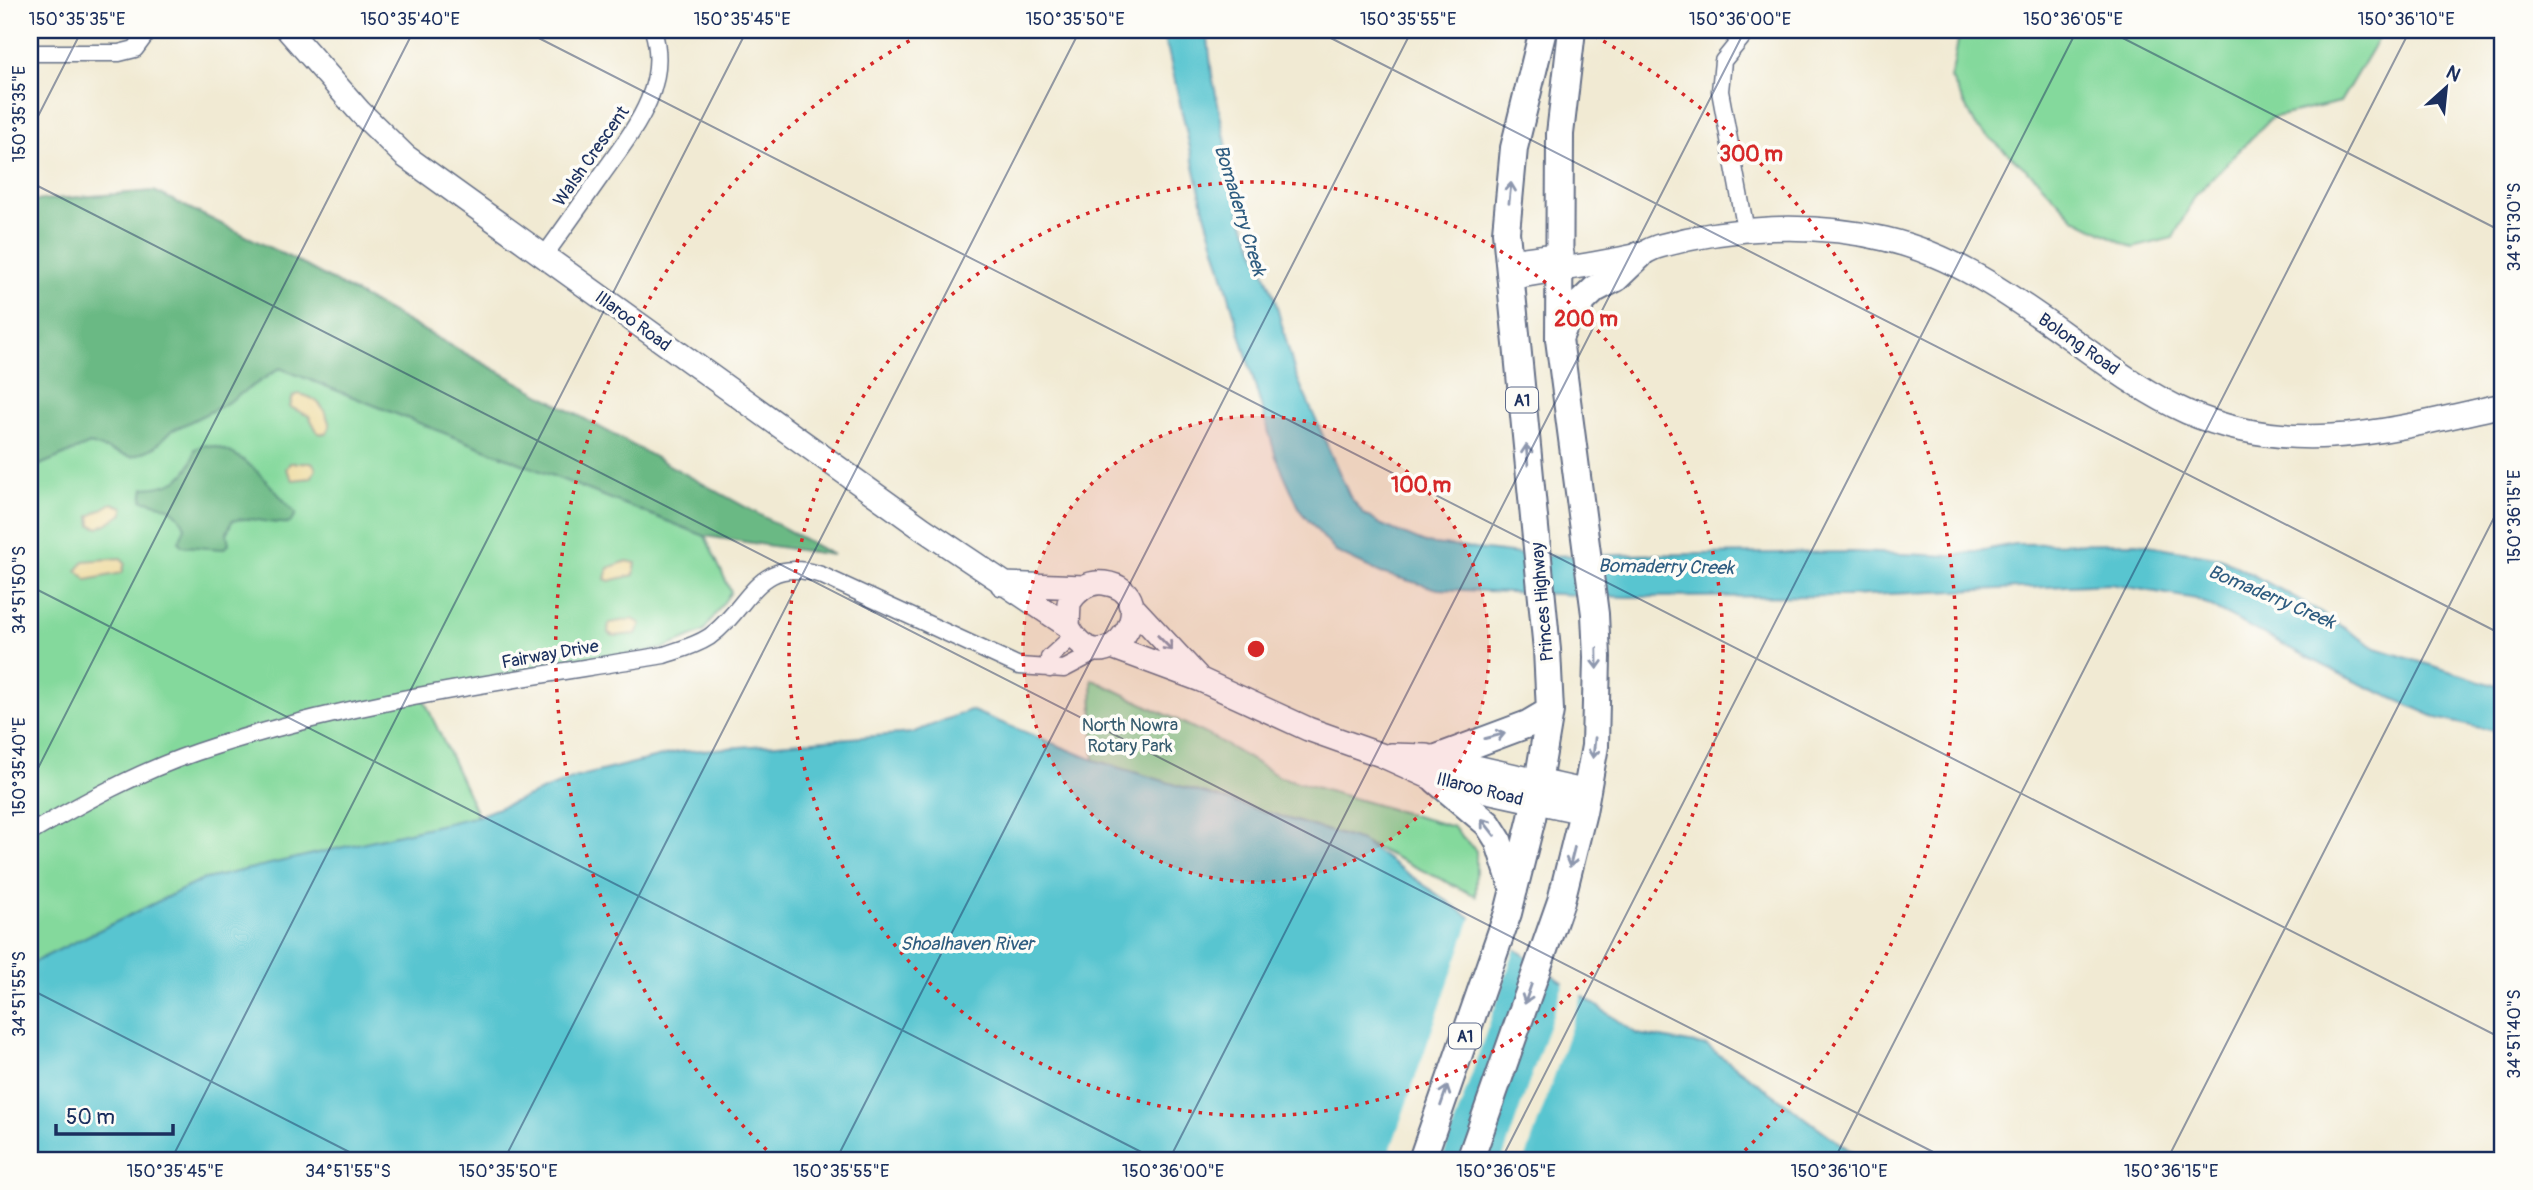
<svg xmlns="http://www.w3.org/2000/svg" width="2533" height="1190" font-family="Pangolin,sans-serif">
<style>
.green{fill:#84d99c;stroke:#50847d;stroke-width:2}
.forest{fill:#6bb984;stroke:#437471;stroke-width:2}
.sand{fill:#eeda9e;stroke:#84847e;stroke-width:2}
.water{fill:#59c5d0;stroke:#3a7a97;stroke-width:2}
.pier{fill:#f1ead3}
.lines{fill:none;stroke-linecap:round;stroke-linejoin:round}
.minor-casing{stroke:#667087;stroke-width:19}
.secondary-casing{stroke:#667087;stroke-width:26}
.trunk-casing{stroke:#667087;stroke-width:30}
.minor{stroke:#fff;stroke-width:16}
.secondary{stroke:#fff;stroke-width:23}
.trunk{stroke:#fff;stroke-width:26}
.oneway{stroke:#8d97ae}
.ticks{fill:none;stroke:#1b2f5e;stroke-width:2;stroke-opacity:0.45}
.ring{fill:none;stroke:#d62828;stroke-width:3.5;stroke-dasharray:3.5 7}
.labels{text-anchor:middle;stroke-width:7;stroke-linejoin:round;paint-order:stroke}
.shield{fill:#fdfcf7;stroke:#5f6c8c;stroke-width:2}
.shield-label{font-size:16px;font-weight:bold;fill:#1b2f5e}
.street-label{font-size:18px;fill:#1b2f5e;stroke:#fdfcf7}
.park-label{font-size:18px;fill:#355a6e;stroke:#fdfcf7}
.water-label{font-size:19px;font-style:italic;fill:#2e5c80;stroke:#fdfcf7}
.centre{fill:#d62828;stroke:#fdfcf7;stroke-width:3.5}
.ring-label{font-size:21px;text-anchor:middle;font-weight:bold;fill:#d62828;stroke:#fdfcf7;stroke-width:7;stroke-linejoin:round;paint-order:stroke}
.neatline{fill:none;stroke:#1b2f5e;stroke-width:2.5}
.ticks-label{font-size:18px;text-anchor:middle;fill:#1b2f5e}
</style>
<rect width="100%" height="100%" fill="#fdfcf7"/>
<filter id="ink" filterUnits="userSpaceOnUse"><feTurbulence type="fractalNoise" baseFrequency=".0143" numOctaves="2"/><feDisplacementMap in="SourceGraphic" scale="14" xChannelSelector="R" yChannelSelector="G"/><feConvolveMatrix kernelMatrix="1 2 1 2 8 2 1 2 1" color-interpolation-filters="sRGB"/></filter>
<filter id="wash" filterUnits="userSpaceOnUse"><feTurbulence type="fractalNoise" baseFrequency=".00686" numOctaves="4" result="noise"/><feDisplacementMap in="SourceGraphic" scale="28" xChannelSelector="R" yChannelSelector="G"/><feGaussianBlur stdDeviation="1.57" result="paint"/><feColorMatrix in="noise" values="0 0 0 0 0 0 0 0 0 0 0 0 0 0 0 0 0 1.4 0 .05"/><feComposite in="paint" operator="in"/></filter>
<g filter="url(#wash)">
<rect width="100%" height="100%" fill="#f1ead3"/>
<!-- green -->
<path class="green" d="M 1960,30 L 2383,30 L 2340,102 L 2271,118 L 2195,196 L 2173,238 L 2133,248 L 2075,219 L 2035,177 L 1976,126 L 1951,78 Z
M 280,368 L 705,536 L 731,592 L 703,632 L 662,649 L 419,689 L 478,816 L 202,880 L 30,964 L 30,469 L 90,444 L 132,457 L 155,447 L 171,431 L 222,406 Z
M 1092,679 L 1214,738 L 1280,777 L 1453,827 L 1476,851 L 1476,896 L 1361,841 L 1094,760 Z"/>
<!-- forest -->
<path class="forest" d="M 154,191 L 297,261 L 833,555 L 705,536 L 280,368 L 222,406 L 171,431 L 155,447 L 132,457 L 90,444 L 30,469 L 30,201 Z
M 204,445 C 245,448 271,487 296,514 L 290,523 C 268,525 251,515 232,521 L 227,533 L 229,544 L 223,549 L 182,546 L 179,542 L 185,527 C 176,506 162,505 142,500 L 144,488 C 172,487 191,478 195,449 Z"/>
<!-- sand -->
<path class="sand" d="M 299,394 C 319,398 325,408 330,426 L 326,434 L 318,433 L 309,416 L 290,407 L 293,396 Z
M 290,463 L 313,463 L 316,469 L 311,478 L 293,480 L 286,469 Z
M 112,503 L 123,507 L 123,514 L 99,528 L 91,525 L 90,516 Z
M 121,558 L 125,563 L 122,573 L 87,580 L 77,570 L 84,561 Z
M 627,561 L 636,563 L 634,575 L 609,581 L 605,579 L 608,568 Z
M 633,619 L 641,624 L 636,634 L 614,636 L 608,633 L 609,623 Z"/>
<!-- water -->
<path class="water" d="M 1160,30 L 1207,30 L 1212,75 L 1241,216 L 1274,296 L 1295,373 L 1350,497 L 1364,514 L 1382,525 L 1425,543 L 1537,556 L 1852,552 L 1953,556 L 2015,544 L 2137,543 L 2221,558 L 2300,600 L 2376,648 L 2503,688 L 2503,733 L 2440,719 L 2354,681 L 2196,599 L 2110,584 L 1846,596 L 1626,597 L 1438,589 L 1381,573 L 1336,552 L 1301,512 L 1276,457 L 1204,210 L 1168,50 Z
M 970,710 L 1094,760 L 1361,841 L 1637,1034 L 1707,1046 L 1863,1160 L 30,1160 L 30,964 L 202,880 L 478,816 L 577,777 L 678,752 L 912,733 Z"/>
<!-- pier -->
<path class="pier" d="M 1473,912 L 1517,943 L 1442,1160 L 1387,1160 Z
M 1566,977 L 1584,990 L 1525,1160 L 1502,1160 Z"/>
</g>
<g filter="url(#ink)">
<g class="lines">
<defs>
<path id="minor" d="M 30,53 L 119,53 L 135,49 L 149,30
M 1746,231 L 1720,91 L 1723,61 L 1748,30
M 544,256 C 563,230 582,203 601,176 C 632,132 671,87 653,30
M 1050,669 L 1049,658 L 1073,636
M 30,833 C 84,802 138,772 197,752 C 348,701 508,681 664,655 C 679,650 695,646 709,637 C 751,607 757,553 821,575 L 1019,666 L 1064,669 L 1102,649"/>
<path id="secondary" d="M 288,30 L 360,112 L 405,156 L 923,529 L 1068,626 C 1105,696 1170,592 1104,583 C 1088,581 1077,590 1069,603 L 1068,626
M 1509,261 L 1562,254
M 1510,278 C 1552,270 1594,265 1635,256 C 1644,254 1651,248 1660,246 C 1732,226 1812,222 1885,239 C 1954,255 2010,295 2066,335 C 2105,363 2144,393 2187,412 C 2294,459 2396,429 2503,405
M 1002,584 L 1084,587
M 1130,604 L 1197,676
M 1112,647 L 1201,680 L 1308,729 L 1381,755 L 1436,780 L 1583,812
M 1391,755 L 1426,756 L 1588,792"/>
<path id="trunk" d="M 1560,336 L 1569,314 L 1595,289 L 1616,278 L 1640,255
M 1437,758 L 1528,724 L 1550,711
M 1436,780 L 1488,824 L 1498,840 L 1514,890
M 1422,1160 L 1508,913 L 1532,818 L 1550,711 L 1547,650 L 1506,232 L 1514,148 L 1543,30
M 1470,1160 L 1561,901 L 1583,812 L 1595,746 L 1597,657 L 1595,614 L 1559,339 L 1560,134 L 1572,30"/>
</defs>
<!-- minor casing -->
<use href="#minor" class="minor-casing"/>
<!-- secondary casing -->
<use href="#secondary" class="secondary-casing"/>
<!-- trunk casing -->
<use href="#trunk" class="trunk-casing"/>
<!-- minor -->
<use href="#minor" class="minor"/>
<!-- secondary -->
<use href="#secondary" class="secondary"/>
<!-- trunk -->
<use href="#trunk" class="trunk"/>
</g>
<!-- one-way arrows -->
<defs><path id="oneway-shaft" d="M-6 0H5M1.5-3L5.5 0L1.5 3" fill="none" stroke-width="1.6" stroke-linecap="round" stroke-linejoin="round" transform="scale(1.75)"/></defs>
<g class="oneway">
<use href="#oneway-shaft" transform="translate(1510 193) rotate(-84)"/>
<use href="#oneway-shaft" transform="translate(1527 455) rotate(-95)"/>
<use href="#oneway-shaft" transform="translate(1165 643) rotate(46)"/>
<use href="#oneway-shaft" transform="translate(1597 659) rotate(89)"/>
<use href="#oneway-shaft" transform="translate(1495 736) rotate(-14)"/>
<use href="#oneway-shaft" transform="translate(1594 748) rotate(96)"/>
<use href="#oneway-shaft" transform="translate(1488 827) rotate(-128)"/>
<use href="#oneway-shaft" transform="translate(1572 857) rotate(104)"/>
<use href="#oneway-shaft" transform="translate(1528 994) rotate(109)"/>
<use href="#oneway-shaft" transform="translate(1444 1096) rotate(-71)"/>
</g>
</g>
<!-- ticks -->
<path class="ticks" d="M 523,30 L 2503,1039M 1315,30 L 2503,635M 2107,30 L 2503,232M 30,132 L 82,30M 30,182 L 1949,1160M 30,586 L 1157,1160M 30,784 L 414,30M 30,989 L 365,1160M 171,1160 L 747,30M 504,1160 L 1080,30M 836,1160 L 1412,30M 1169,1160 L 1745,30M 1501,1160 L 2077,30M 1834,1160 L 2410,30M 2167,1160 L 2503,500M 2499,1160 L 2503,1153"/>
<!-- distance rings -->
<circle cx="1256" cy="649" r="233" fill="#d62828" fill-opacity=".12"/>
<g class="ring">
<circle cx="1256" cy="649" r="233"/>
<circle cx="1256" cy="649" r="467"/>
<path d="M774 1157A700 700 0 0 1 927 31M1585 31A700 700 0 0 1 1738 1157"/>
</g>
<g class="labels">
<!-- shield labels -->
<g class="shield">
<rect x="1506" y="387.5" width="32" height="25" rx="5"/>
<rect x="1449" y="1023.5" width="32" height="25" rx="5"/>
</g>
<g class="shield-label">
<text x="1522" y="406">A1</text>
<text x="1465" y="1042">A1</text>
</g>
<!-- street labels -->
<g class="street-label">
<text transform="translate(591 156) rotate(-55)" y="6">Walsh Crescent</text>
<text transform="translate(633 321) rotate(36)" y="6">Illaroo Road</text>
<text transform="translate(2079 344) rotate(35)" y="6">Bolong Road</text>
<text transform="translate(1542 602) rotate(-95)" y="6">Princes Highway</text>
<text transform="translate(550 654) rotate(-10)" y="6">Fairway Drive</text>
<text transform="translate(1480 789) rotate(14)" y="6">Illaroo Road</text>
</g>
<!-- park labels -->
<g class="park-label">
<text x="1130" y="731">North Nowra<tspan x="1130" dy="21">Rotary Park</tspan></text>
</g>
<!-- water labels -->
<g class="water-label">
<text transform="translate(1241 210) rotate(73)" y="7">Bomaderry Creek</text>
<text transform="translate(1666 566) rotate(1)" y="7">Bomaderry Creek</text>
<text transform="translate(2272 596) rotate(23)" y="7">Bomaderry Creek</text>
<text x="967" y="950">Shoalhaven River</text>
</g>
</g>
<circle cx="1256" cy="649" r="10" class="centre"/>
<g class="ring-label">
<text x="1751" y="161">300 m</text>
<text x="1586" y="326">200 m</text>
<text x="1421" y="492">100 m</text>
</g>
<!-- margin -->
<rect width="2533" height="1190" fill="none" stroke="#fdfcf7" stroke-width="77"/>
<!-- north arrow -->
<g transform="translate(2446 88) rotate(27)" stroke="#fdfcf7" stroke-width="5" paint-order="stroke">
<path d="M0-5L12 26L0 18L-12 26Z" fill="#1b2f5e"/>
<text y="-10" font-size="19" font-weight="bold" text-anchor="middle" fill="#1b2f5e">N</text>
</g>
<!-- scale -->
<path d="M56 1124v10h117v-10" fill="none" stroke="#1b2f5e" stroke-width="3.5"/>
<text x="66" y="1124" font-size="21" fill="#1b2f5e" stroke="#fdfcf7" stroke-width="5" paint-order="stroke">50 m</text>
<rect x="38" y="38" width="2456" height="1114" class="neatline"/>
<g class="ticks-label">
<text x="77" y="25">150°35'35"E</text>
<text x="410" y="25">150°35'40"E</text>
<text x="742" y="25">150°35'45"E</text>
<text x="1075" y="25">150°35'50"E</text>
<text x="1408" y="25">150°35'55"E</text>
<text x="1740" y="25">150°36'00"E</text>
<text x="2073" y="25">150°36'05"E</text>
<text x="2406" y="25">150°36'10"E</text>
<text transform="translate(19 114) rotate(-90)" y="6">150°35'35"E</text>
<text transform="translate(2514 227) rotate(-90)" y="6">34°51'30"S</text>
<text transform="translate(2514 517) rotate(-90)" y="6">150°36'15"E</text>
<text transform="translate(19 590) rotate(-90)" y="6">34°51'50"S</text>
<text transform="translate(19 767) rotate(-90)" y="6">150°35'40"E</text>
<text transform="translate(19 994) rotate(-90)" y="6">34°51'55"S</text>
<text transform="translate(2514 1034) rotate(-90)" y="6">34°51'40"S</text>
<text x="175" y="1177">150°35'45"E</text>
<text x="348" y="1177">34°51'55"S</text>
<text x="508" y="1177">150°35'50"E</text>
<text x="841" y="1177">150°35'55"E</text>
<text x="1173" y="1177">150°36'00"E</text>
<text x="1506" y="1177">150°36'05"E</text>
<text x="1839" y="1177">150°36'10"E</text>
<text x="2171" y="1177">150°36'15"E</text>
</g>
</svg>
